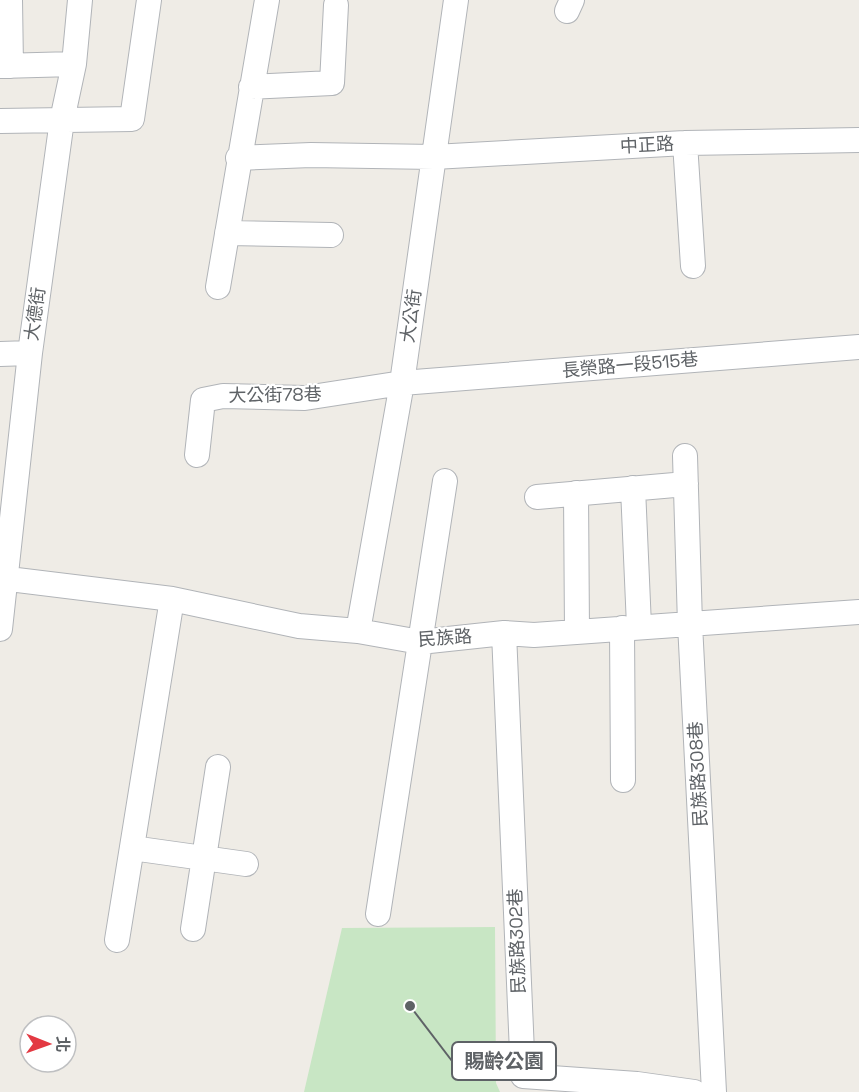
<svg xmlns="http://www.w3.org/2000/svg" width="859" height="1092" font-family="'Space Grotesk','Noto Sans TC',sans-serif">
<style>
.park{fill:#c8e6c4}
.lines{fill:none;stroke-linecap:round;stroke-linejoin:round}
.minor-casing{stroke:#b1b4b8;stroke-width:26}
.minor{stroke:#fff;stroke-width:24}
.labels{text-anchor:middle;stroke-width:4.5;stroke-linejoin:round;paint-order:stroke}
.street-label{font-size:18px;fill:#5e6266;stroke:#fff}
.leader{fill:none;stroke:#5e6266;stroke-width:2}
.callout-dot{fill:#5e6266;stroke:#fff;stroke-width:2}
.callout{fill:#fff;stroke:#5e6266;stroke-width:2}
.callout-label{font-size:20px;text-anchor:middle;font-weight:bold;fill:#5e6266}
</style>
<rect width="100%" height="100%" fill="#efece6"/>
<!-- park -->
<path class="park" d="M 495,927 L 496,1083 L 500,1092 L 304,1092 L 342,928 Z"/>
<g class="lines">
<defs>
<path id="minor" d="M 10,0 L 11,66
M 567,11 L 572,0
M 0,66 L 74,64
M 251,87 L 332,83 L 336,5
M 0,121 L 132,119 L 149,0
M 685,143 L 693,266
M 238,158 L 311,155 L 434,157 L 685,143 L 859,140
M 227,233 L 331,235
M 218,287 L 267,0
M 0,354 L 30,353
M 197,455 L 203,400 L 223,396 L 305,398 L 402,383 L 859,347
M 685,456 L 690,624 L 714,1092
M 633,488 L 639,626
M 576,493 L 577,632
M 537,497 L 686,484
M 0,578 L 172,599 L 299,626 L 358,631 L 420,642 L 504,633 L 534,635 L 859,612
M 622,628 L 623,780
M 0,629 L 30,353 L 62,120 L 74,64 L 80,0
M 358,631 L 402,383 L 456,0
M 504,633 L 523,1076 L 637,1084 L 694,1092
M 132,848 L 246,864
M 378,914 L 445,481
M 193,929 L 218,767
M 117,940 L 172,599"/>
</defs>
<!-- minor casing -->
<use href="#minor" class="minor-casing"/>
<!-- minor -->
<use href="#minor" class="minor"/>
</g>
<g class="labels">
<!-- street labels -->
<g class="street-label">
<text transform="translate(647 145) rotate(-3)" y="6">中正路</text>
<text transform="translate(35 314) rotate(-82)" y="6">大德街</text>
<text transform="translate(411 316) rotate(-82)" y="6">大公街</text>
<text transform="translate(630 365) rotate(-5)" y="6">長榮路一段515巷</text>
<text transform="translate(275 395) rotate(-1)" y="6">大公街78巷</text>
<text transform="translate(445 638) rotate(-4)" y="6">民族路</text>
<text transform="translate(698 774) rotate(-93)" y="6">民族路308巷</text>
<text transform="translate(517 941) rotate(-92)" y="6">民族路302巷</text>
</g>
</g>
<!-- callouts -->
<path class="leader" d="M410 1006L452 1061"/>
<circle class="callout-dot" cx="410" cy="1006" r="6"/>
<rect class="callout" x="452" y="1042" width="104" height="38" rx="6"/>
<g class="callout-label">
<text x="504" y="1068">賜齡公園</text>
</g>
<!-- north arrow -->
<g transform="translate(48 1044) rotate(91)"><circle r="28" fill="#ffffff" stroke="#bfc0c2" stroke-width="1.5"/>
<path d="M0-4.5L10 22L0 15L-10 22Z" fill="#e33942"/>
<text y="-9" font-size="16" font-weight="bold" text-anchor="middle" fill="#5e6266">北</text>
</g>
</svg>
